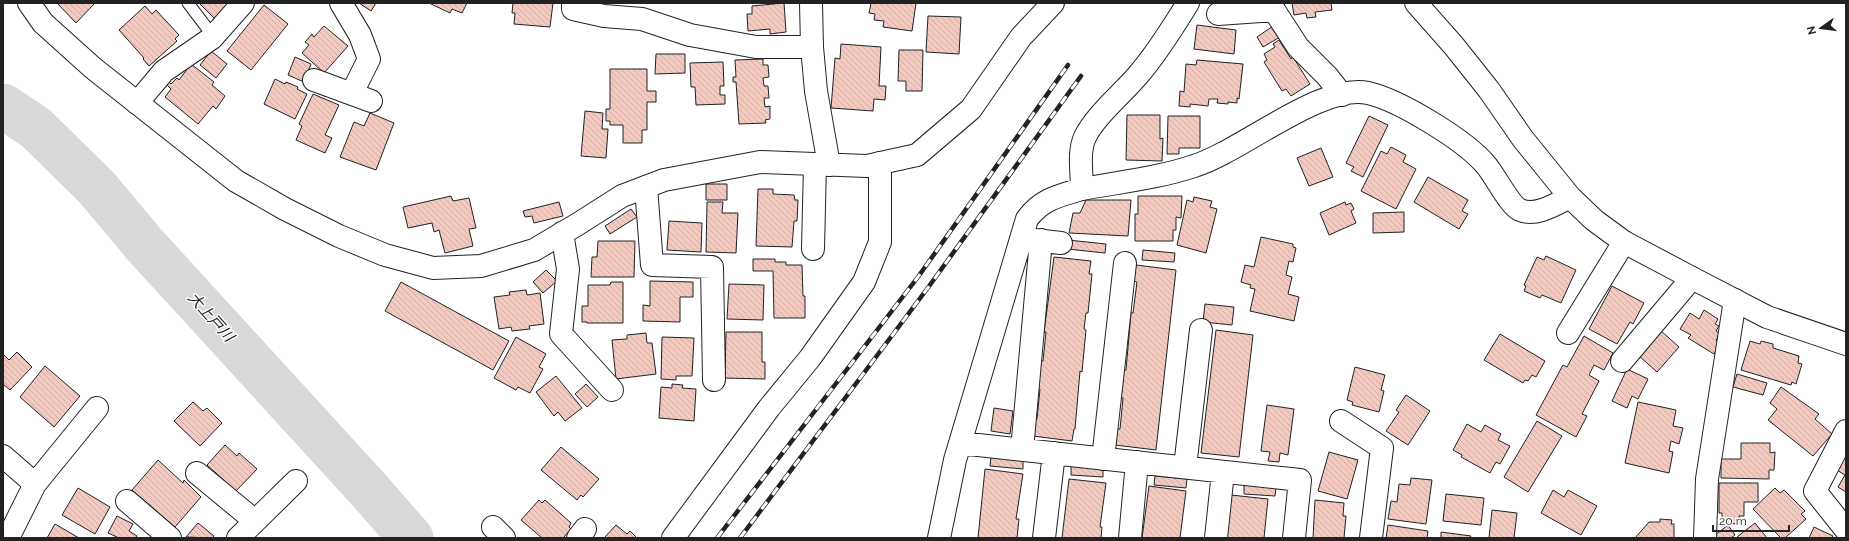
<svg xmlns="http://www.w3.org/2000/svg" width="1849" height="541" font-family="Raleway,'Noto Sans JP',sans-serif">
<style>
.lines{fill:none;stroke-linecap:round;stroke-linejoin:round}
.river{stroke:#d9d9d9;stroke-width:45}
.building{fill:url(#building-back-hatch);stroke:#222}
.lane-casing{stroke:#222;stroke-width:13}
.street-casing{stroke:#222;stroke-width:24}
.secondary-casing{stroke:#222;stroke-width:24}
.lane{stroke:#fff;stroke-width:11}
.street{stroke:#fff;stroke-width:22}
.secondary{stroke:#fff;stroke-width:22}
.rail-casing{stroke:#222;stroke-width:4.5}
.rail{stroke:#fff;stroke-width:3;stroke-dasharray:9;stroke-linecap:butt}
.labels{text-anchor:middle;stroke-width:3;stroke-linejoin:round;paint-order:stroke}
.water-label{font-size:15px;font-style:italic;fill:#222;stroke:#fff}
</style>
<defs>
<pattern id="building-back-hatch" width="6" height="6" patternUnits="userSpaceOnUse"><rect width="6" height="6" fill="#f3c9c0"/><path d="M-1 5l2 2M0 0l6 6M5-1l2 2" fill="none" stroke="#d0aca5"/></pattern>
</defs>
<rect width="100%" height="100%" fill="#fff"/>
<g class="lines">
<!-- river -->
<path class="river" d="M 3,106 L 36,128 L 97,188 L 143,243 L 369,490 L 411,538"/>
</g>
<!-- building -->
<path class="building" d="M 57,3 L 95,3 L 76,23 Z
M 199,3 L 232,3 L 216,20 Z
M 359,3 L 376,3 L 371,11 Z
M 429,3 L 467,3 L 462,13 L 452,9 L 450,13 Z
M 513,3 L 553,3 L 550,27 L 514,24 L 515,13 L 512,13 Z
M 784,3 L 786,32 L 770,34 L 770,29 L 748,31 L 747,14 L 752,14 L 752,6 Z
M 871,3 L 916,3 L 912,31 L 883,27 L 884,21 L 874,20 L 875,14 L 869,13 Z
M 1292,3 L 1331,3 L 1332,10 L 1315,12 L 1316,17 L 1307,18 L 1306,13 L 1294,15 Z
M 264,5 L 288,24 L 251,70 L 227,51 Z
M 145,6 L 152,14 L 156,10 L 179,35 L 175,39 L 177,41 L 149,66 L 143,59 L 144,58 L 119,30 Z
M 928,16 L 961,17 L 959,54 L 926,52 Z
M 1197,25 L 1236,30 L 1234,54 L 1194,49 Z
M 324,26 L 348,46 L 324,73 L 302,53 L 309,45 L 305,42 L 312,34 L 314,37 Z
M 1273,26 L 1280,37 L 1263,47 L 1257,37 Z
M 1279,40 L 1291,59 L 1293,57 L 1310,84 L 1291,96 L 1286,89 L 1282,91 L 1264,62 L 1267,60 L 1264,54 L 1275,47 L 1273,44 Z
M 841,44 L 881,47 L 879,86 L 886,86 L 885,100 L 874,99 L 873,111 L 831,108 L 835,58 L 840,59 Z
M 899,50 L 923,50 L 922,91 L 906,91 L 906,81 L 898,81 Z
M 211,51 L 227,64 L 216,78 L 200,65 Z
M 656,54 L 685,54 L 685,73 L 655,74 Z
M 295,57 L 311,64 L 304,82 L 288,75 Z
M 763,59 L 763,65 L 768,65 L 769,77 L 763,78 L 764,86 L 768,86 L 769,98 L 764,98 L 765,107 L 770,106 L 770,119 L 765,120 L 766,123 L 739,124 L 736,82 L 733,82 L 733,77 L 736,77 L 735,60 Z
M 1197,60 L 1243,64 L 1239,99 L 1237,98 L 1237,103 L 1228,102 L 1228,104 L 1217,103 L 1218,99 L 1209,99 L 1208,106 L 1190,104 L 1190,107 L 1179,106 L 1180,91 L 1184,92 L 1186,64 L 1196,65 Z
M 723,62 L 724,86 L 720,86 L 720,95 L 725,95 L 725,104 L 696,105 L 695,87 L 691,87 L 690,63 Z
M 191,64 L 214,82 L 212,85 L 225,96 L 216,109 L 213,106 L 198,124 L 165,97 L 171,89 L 166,84 L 168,81 L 171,84 L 177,78 L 179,80 Z
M 610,69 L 647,69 L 647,91 L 656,91 L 656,102 L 647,102 L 647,130 L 642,130 L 642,143 L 623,143 L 623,125 L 610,125 L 610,121 L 606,121 L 606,109 L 610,109 Z
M 275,79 L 285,84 L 286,82 L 298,87 L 297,89 L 307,94 L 295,119 L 264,104 Z
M 313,94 L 339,105 L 325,135 L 332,138 L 325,153 L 296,140 L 302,126 L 299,124 Z
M 585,111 L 603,113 L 602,129 L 608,129 L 606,158 L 581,156 Z
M 370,113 L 394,123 L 376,170 L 340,157 L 354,122 L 364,126 Z
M 1127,115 L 1160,115 L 1160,139 L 1163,138 L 1162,161 L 1126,160 Z
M 1168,116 L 1200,116 L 1200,148 L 1179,148 L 1179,154 L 1167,154 Z
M 1369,116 L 1388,125 L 1363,177 L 1351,171 L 1354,167 L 1346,163 Z
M 1391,147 L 1406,155 L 1403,162 L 1416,169 L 1396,209 L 1361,191 L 1381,151 L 1387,154 Z
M 1321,148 L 1333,177 L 1309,186 L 1297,158 Z
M 1428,177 L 1468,200 L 1462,211 L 1468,214 L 1459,229 L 1414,202 Z
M 706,184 L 727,184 L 727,200 L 706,200 Z
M 758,189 L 773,189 L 773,194 L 794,195 L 795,200 L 798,200 L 797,221 L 794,221 L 792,247 L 756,246 Z
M 451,196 L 453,201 L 469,198 L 476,228 L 469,229 L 473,246 L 445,253 L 439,230 L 434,232 L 432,223 L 408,228 L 403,207 Z
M 1138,196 L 1182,196 L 1181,218 L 1176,217 L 1176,230 L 1173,230 L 1173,241 L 1135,241 L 1135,214 L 1138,214 Z
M 1194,197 L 1212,201 L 1210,207 L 1217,209 L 1206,253 L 1177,245 L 1187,200 L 1193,202 Z
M 1086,200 L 1131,200 L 1128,236 L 1069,233 L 1073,213 L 1080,213 Z
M 559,202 L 563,216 L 534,223 L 532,216 L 525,217 L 523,211 Z
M 707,202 L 723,202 L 722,213 L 738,213 L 736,253 L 706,252 Z
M 1345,202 L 1346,205 L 1351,203 L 1354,209 L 1351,211 L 1356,223 L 1329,235 L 1320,213 Z
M 631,209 L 637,217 L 610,234 L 605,226 Z
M 1404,212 L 1404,232 L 1373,233 L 1373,213 Z
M 669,221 L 702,223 L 701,252 L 667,250 Z
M 1261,237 L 1293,244 L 1293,247 L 1296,248 L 1293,262 L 1289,261 L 1286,275 L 1292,277 L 1288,294 L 1299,297 L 1294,321 L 1250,311 L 1255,289 L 1250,288 L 1251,285 L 1241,282 L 1245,265 L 1254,267 Z
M 1068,240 L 1106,244 L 1105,253 L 1067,249 Z
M 598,241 L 635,241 L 634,277 L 591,277 L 592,257 L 597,257 Z
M 1143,250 L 1175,253 L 1174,262 L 1142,260 Z
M 1546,256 L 1576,270 L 1561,303 L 1542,295 L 1540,298 L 1524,291 L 1526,286 L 1524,285 L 1537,257 L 1544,260 Z
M 1054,257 L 1091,261 L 1089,274 L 1092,274 L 1088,313 L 1086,313 L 1084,329 L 1086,330 L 1082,372 L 1080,371 L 1075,429 L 1074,429 L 1072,441 L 1033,436 L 1035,419 L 1037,419 L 1040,389 L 1038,389 L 1041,361 L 1043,361 L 1046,332 L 1044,332 Z
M 753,259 L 775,259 L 775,262 L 786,262 L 786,265 L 802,265 L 803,296 L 805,296 L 805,318 L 774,318 L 773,271 L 753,271 Z
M 1136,265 L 1176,270 L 1156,450 L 1115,445 L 1117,429 L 1120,429 L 1123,398 L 1121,398 L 1124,370 L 1126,370 L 1131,313 L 1133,313 L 1137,282 L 1134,281 Z
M 546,270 L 557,281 L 543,293 L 533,282 Z
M 650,281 L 693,282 L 693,297 L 680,297 L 680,322 L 643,321 L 643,305 L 650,306 Z
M 401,282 L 509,341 L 493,370 L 385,311 Z
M 611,282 L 623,282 L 623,323 L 587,323 L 587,322 L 582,322 L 582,306 L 588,306 L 588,285 L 610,285 Z
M 729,284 L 764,285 L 763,320 L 727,319 Z
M 1612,286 L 1644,303 L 1633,324 L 1630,322 L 1617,344 L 1589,329 Z
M 526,290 L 527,295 L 540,293 L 544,324 L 529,326 L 530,329 L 512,331 L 511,327 L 499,329 L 494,297 L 510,295 L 509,292 Z
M 1205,304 L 1234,307 L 1232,325 L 1203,322 Z
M 1704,310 L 1718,319 L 1715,324 L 1719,326 L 1716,331 L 1720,334 L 1716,340 L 1720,343 L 1714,354 L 1688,338 L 1691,335 L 1680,329 L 1690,313 L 1699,319 Z
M 1216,330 L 1253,335 L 1239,457 L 1201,453 Z
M 1660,330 L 1679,347 L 1657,372 L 1638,355 Z
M 726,332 L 762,332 L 762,362 L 765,362 L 765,379 L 725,378 Z
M 646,333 L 647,343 L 652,343 L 656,374 L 616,379 L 612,340 L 627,339 L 627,335 Z
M 1500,334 L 1545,361 L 1536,377 L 1532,375 L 1528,381 L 1525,380 L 1523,383 L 1484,360 Z
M 1584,336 L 1613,353 L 1604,370 L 1594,365 L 1589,375 L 1599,381 L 1582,414 L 1587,416 L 1576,437 L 1536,415 L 1563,365 L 1567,367 Z
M 516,337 L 546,354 L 539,367 L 543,369 L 530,393 L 518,387 L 516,390 L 494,378 Z
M 662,337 L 694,338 L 692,376 L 676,376 L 676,380 L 661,379 Z
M 1750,341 L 1760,344 L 1761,341 L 1773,344 L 1773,348 L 1799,356 L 1798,363 L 1802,364 L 1796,384 L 1792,382 L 1791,385 L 1741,370 Z
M 17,352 L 32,367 L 10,390 L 3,384 L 3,354 L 9,360 Z
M 45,366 L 80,396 L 54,427 L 20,397 Z
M 1355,367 L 1385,375 L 1381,390 L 1384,391 L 1379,412 L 1352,405 L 1353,402 L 1347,400 Z
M 1627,369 L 1648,379 L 1638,399 L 1632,396 L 1627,408 L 1612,401 Z
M 1737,374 L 1767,383 L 1763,395 L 1733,387 Z
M 556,376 L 582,408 L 565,421 L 558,412 L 554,416 L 536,392 Z
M 586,384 L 598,397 L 587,407 L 575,394 Z
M 672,384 L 683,385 L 682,388 L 696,389 L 694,421 L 659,418 L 661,387 L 672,388 Z
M 1781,387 L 1819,414 L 1815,419 L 1832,434 L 1813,456 L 1768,420 L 1777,409 L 1770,403 Z
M 1406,395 L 1430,411 L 1408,445 L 1386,431 L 1399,412 L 1396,410 Z
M 193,402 L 203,411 L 207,408 L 222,423 L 200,446 L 174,421 Z
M 1638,402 L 1676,410 L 1673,426 L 1683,428 L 1679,444 L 1671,441 L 1669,451 L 1673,452 L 1669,473 L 1625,463 Z
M 1267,405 L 1294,409 L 1288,455 L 1280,453 L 1279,462 L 1268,461 L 1270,452 L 1261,451 Z
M 994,408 L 1013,411 L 1010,434 L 991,431 Z
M 1537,421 L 1562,436 L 1528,492 L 1504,477 Z
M 1467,424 L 1481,432 L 1485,425 L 1501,434 L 1498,440 L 1510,446 L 1500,464 L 1496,462 L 1490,473 L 1461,457 L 1462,455 L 1453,450 Z
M 1741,443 L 1770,443 L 1770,453 L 1775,452 L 1774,470 L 1769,470 L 1769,479 L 1721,478 L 1721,459 L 1741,459 Z
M 225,445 L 237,456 L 239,453 L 257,469 L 236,491 L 207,465 Z
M 561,447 L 599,479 L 583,497 L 581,495 L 577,500 L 541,470 Z
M 1329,452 L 1358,460 L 1347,499 L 1318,491 Z
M 1846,455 L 1846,492 L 1838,487 L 1845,475 L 1837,470 Z
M 991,457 L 1023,460 L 1023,469 L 990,466 Z
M 158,460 L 183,483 L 184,480 L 201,497 L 175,527 L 132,490 Z
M 1071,465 L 1103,468 L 1103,477 L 1071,475 Z
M 985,469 L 1023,474 L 1016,519 L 1019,519 L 1017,538 L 978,538 Z
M 1155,476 L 1187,479 L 1186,488 L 1154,485 Z
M 1411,478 L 1432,480 L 1426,524 L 1388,519 L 1391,501 L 1397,502 L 1399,484 L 1410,485 Z
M 1069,479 L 1106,483 L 1100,527 L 1102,527 L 1101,538 L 1062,538 Z
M 1719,483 L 1758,483 L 1758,502 L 1744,502 L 1744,516 L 1739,516 L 1739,524 L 1722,523 L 1722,513 L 1719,513 Z
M 1244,484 L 1276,487 L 1275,496 L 1244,494 Z
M 1149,486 L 1186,491 L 1180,538 L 1142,538 Z
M 78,488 L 110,507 L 95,534 L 62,515 Z
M 1775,488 L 1780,493 L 1784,490 L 1805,511 L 1801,514 L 1806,519 L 1785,538 L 1781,538 L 1753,509 Z
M 1553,490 L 1564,497 L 1568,490 L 1597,506 L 1581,535 L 1541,513 Z
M 1446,494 L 1484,498 L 1481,525 L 1443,521 Z
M 1231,495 L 1268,499 L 1264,538 L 1226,538 Z
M 539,500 L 542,503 L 545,500 L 571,523 L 569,527 L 571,529 L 563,538 L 542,538 L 521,520 Z
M 1315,500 L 1344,503 L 1343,516 L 1346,516 L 1344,538 L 1313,538 Z
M 1492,510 L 1517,513 L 1514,538 L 1489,538 Z
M 117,516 L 133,524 L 129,531 L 137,536 L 136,538 L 119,538 L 108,533 Z
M 1660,519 L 1672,520 L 1671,524 L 1674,524 L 1674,538 L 1635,538 L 1649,522 L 1660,522 Z
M 198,523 L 214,536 L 212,538 L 186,537 Z
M 1755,523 L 1767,538 L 1738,538 L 1737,537 Z
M 55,524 L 79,538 L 47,538 Z
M 616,525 L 627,534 L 630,531 L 637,538 L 604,538 Z
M 1388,525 L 1428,531 L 1427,538 L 1386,538 Z
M 1728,525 L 1735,535 L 1731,538 L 1716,538 L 1714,536 Z
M 1814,527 L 1833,536 L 1832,538 L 1809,538 Z
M 1441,532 L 1471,536 L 1470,538 L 1441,538 Z"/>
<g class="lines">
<defs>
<path id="lane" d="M 188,3 L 213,36"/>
<path id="street" d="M 341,3 L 360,35 L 369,59 L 352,93
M 573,3 L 573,9 L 604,16 L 642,19 L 690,35 L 756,47 L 812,47
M 811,3 L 812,47 L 816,91 L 829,165
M 1218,14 L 1274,10 L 1298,47 L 1327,76 L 1342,95
M 314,80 L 371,101
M 137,103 L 164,71 L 212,38 L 243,3
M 646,187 L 652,265 L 712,267 L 714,380
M 562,233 L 568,269 L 561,334 L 612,390
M 1026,239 L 1061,243
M 813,249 L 815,164
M 1568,333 L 1624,242
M 1622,361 L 1692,278
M 1341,421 L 1382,448 L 1371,538
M 1846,431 L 1815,491 L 1846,530
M 960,443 L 1300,480 L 1294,538
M 1022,450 L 1041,240
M 3,456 L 35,484 L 8,538
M 1103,459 L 1125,263
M 1185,467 L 1201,330
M 197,473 L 255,521
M 35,484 L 97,408
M 127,501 L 170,538
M 493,527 L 504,538
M 238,538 L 296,481
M 578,538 L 585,529
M 673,538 L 769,408 L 810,358 L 864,282 L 880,242 L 880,163
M 939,538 L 955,460 L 1027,219 C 1042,199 1058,196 1082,189 C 1082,173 1078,152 1085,137 C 1095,116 1124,92 1139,74 C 1158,52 1173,27 1188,3
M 1044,538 L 1054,453
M 1130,538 L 1137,462
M 1216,538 L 1223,472
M 1705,538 L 1707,479 L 1735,300"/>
<path id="secondary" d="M 29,3 L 43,23 L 93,68 L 236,181 L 285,209 L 339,236 L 385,255 L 433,268 L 481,266 L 534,250 L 578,224 L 622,196 L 664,180 L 760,162 L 867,166 L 917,155 L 971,109 L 1021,37 L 1053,3
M 1416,3 L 1454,46 L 1489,90 L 1523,139 L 1570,197
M 1082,189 C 1119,182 1159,178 1194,166 C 1242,151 1321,83 1368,93 C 1399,100 1465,140 1486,165 C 1494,174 1510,206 1520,210 C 1536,217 1556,204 1570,197 L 1594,220 L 1624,242 L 1692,278 L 1767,317 L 1846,344"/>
</defs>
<!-- lane casing -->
<use href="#lane" class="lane-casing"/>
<!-- street casing -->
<use href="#street" class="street-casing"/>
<!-- secondary casing -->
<use href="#secondary" class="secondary-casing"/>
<!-- lane -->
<use href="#lane" class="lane"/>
<!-- street -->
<use href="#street" class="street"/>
<!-- secondary -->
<use href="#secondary" class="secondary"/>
<defs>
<path id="rail" d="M 717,538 L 918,277 L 1068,65
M 740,538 L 927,289 L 1081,76"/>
</defs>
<!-- rail casing -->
<use href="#rail" class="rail-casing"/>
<!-- rail -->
<use href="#rail" class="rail"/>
</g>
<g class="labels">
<!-- water labels -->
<g class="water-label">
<text transform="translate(211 317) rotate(48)" y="5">大上戸川</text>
</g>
</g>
<!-- border -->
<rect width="1849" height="541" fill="none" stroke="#222222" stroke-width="8"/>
<!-- north arrow -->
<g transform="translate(1821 28) rotate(256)" stroke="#ffffff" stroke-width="3" paint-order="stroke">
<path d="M0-3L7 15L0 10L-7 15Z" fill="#222222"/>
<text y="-6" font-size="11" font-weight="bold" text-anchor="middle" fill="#222222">N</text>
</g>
<!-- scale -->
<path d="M1713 525v6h76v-6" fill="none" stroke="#222222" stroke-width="2"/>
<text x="1719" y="525" font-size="12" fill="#222222" stroke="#ffffff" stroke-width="3" paint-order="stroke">20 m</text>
</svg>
